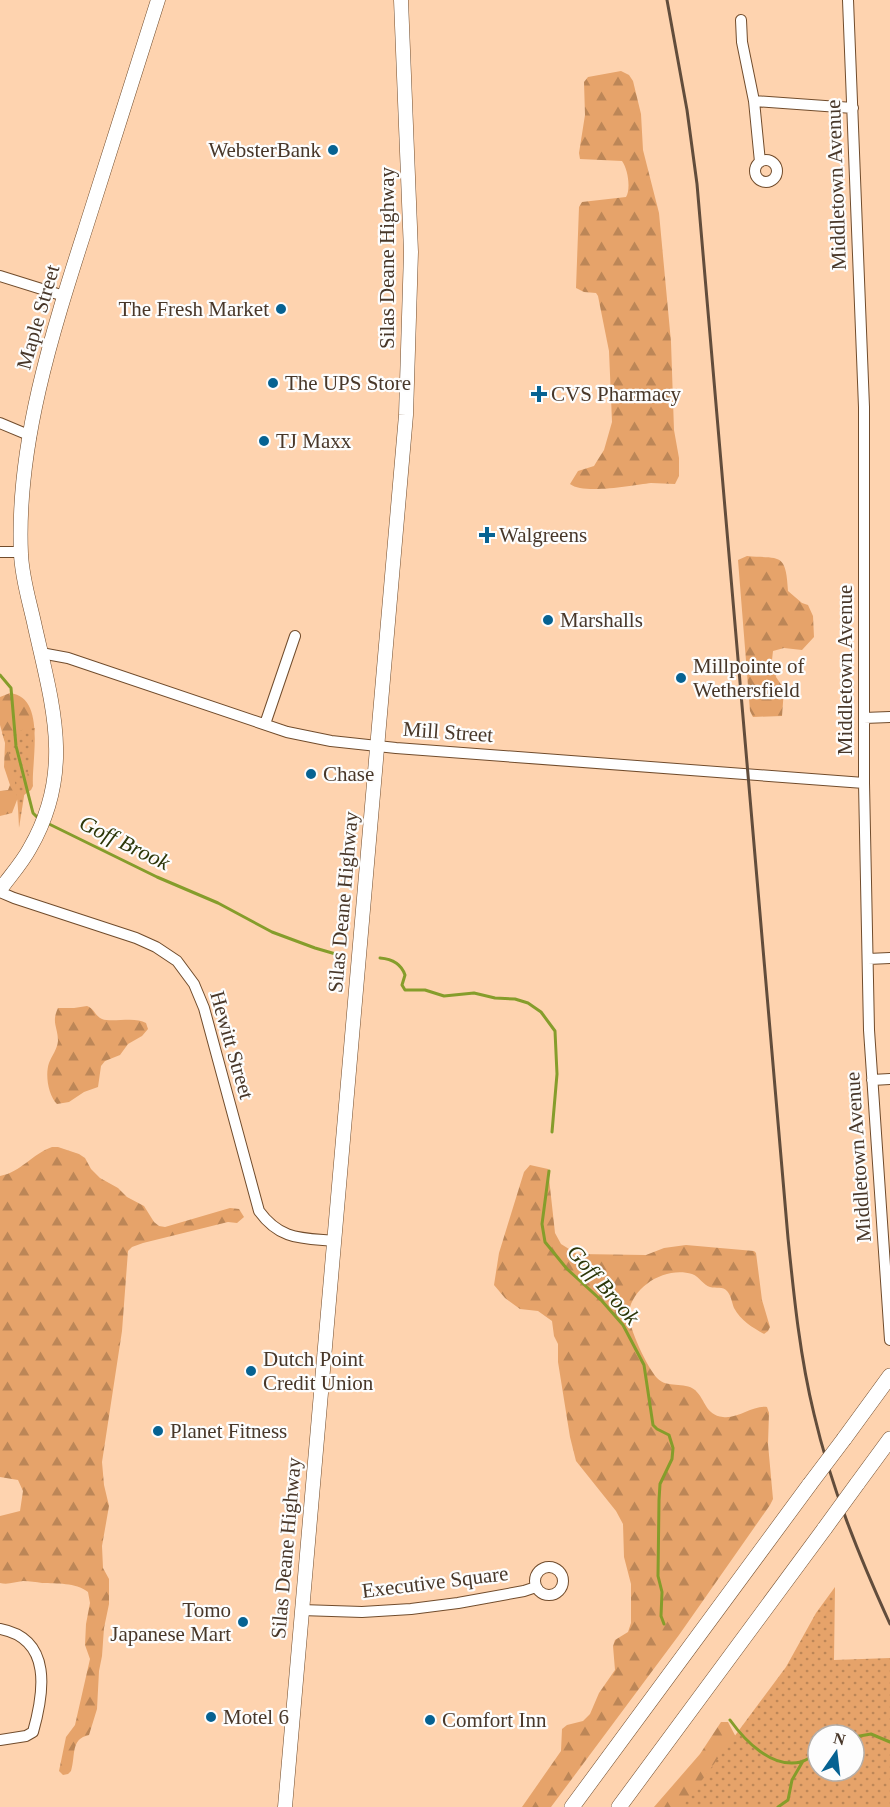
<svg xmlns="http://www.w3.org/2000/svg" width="890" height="1807" font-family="Georgia,serif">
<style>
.forest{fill:url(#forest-firs)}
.park{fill:url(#park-dots);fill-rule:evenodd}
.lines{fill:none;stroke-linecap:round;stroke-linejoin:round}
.stream{stroke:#859d2b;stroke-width:3}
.minor-casing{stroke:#714c2c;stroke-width:12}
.major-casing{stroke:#714c2c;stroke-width:15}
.highway-casing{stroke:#714c2c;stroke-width:16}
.minor{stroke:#fff;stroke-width:10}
.major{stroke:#fff;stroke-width:14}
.highway{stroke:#fff;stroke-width:15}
.rail{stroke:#624d3c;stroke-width:3}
.highway-bridge-casing{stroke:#714c2c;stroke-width:16;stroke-linecap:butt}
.highway-bridge{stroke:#fff;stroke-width:15}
.poi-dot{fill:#066292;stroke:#fdfdfd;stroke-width:2}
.labels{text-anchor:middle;stroke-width:4.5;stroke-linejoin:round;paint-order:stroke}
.poi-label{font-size:21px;fill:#483729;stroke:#fdfdfd;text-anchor:start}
.street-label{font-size:21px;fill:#483729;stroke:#fdfdfd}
.water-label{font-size:22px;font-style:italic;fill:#2d3709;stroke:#fdfdfd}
</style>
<defs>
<pattern id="forest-firs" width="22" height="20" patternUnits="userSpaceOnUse" patternTransform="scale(1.5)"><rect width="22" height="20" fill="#e6a36a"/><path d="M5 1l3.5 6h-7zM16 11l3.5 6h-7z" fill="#bc8657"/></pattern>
<pattern id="park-dots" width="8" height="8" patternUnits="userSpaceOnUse" patternTransform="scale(1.5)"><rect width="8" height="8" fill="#e6a36a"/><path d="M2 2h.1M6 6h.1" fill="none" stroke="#bc8657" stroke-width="1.8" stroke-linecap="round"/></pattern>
</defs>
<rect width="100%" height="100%" fill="#fed3af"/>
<!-- forest -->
<path class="forest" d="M 621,71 L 629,75 L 633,81 L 641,114 L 643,150 L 659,213 L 671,342 L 674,430 L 679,458 L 679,476 L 675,484 C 667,484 659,483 651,483 C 633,485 584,495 570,484 L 578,471 L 594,466 L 597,461 L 604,450 L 612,422 L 609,351 L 598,296 L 596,293 L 584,292 L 576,288 L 579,207 L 582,202 L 626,197 C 631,189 628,169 622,161 L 580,159 L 579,153 L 585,115 L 584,82 L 588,77 Z
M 747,556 C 779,559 786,551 788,591 L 802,603 L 808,605 L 813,616 L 814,637 L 802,650 L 784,648 L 773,651 L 772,660 L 776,677 L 784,689 L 782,716 L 753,717 L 750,711 L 738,560 Z
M 10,693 C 47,697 31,762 33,786 L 31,790 L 17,800 L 12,813 L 0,816 L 0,791 L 8,790 L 10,785 L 4,767 L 5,743 L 0,725 L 0,697 Z
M 87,1006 C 94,1008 95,1016 102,1019 C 112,1023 135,1016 146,1023 L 148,1029 L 142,1036 L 128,1044 L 120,1055 L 105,1061 L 101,1066 L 98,1087 L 84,1092 L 69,1102 L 57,1104 C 48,1095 45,1074 49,1063 C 52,1055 57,1050 58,1041 C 58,1027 51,1023 58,1008 L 74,1008 Z
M 52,1147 L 58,1147 L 79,1154 L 85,1158 L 91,1169 L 100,1178 L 118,1188 L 127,1197 L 144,1206 L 154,1222 L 159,1226 L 165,1227 L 230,1208 L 239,1209 L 244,1217 L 237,1223 L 228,1222 L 143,1243 L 132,1247 L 128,1251 L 122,1331 L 102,1462 L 104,1485 L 109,1506 L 102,1546 L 103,1568 L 109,1579 L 109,1604 L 104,1628 L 102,1656 L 99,1671 L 97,1709 L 89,1735 C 70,1739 76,1755 71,1771 L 68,1774 L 63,1775 L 59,1771 L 66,1737 L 75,1725 L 90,1659 L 85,1645 L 86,1624 L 90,1603 L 88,1592 C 75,1582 57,1584 42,1583 C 36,1582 30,1581 23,1581 C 15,1582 8,1585 0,1583 L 0,1516 L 20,1511 L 23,1491 L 18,1480 L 0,1477 L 0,1176 C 21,1172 32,1154 52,1147 Z
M 530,1165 L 548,1169 L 555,1233 L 561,1244 L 577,1254 L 646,1255 L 664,1248 L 686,1245 L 754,1251 L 756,1253 L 762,1300 L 770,1327 L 768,1331 L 764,1334 C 752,1327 741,1321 734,1308 C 732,1303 731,1295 727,1291 C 723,1286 716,1289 710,1287 C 703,1285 700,1277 692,1274 C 667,1266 633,1285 629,1312 C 627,1325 647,1367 657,1378 C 667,1389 684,1381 695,1390 C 706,1400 705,1415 723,1417 C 738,1419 753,1405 767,1407 L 769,1413 L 768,1444 L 773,1499 L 770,1505 L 679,1635 L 551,1807 L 522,1807 L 561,1751 L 562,1729 L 567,1725 L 583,1721 L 590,1714 L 599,1693 L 615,1670 L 613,1646 L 615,1640 L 628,1632 L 631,1623 L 631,1584 L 624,1557 L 623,1524 L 616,1511 L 576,1461 L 570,1437 L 558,1362 L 558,1344 L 554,1336 L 552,1321 L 538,1311 L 520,1309 L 505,1298 L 494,1285 L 499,1253 L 524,1172 Z
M 721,1722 L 728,1722 L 746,1756 L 818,1771 L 854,1771 L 866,1807 L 654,1807 L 700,1754 Z"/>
<!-- park -->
<path class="park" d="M 35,728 L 34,733 L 19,828 C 18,795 14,764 2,733 Z
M 835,1587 L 834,1660 L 890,1658 L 890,1807 L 682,1807 L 786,1667 L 816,1613 ZM 818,1735 L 854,1735 L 854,1771 L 818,1771 Z"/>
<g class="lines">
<!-- stream -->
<path class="stream" d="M 0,675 L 11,688 L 16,746 L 33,813 L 39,819
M 47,823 L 157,877 L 218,903 L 272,932 L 315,948 L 339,955
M 380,958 C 392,959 401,963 405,975 L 402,985 L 405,990 L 425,990 L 444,996 L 474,993 L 495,998 L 515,999 L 528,1003 L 541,1012 L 555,1031 L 557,1074 L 552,1132
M 549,1171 L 542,1224 L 545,1242 L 567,1269 L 602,1301 L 623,1325 L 644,1365 L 653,1425 L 657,1429 L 669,1435 L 673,1448 L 672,1459 L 660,1484 L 659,1500 L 658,1576 L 662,1592 L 661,1616 L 664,1624
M 730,1720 C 745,1741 772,1769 801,1762 C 807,1760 812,1756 818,1754
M 854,1737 L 871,1734 L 890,1742
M 778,1807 L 788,1800 L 792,1780 L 803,1761"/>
<defs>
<path id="minor" d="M 848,0 L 864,407 L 864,783 L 869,1030 L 890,1340
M 741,20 L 742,42 L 754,101 L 853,108
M 754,101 L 760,162
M755 171a11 11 0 1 1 22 0a11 11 0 1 1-22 0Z
M 0,276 L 64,296
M 0,423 L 31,436
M 0,552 L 21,552
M 41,653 L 68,658 L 287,732 L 331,741 L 396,748 L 864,783
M 864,718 L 890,717
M 265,724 L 295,636
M 0,892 L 14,898 L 136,938 L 156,947 L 177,961 L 194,984 L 204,1008 L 259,1211 C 280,1240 301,1238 334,1241
M 868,959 L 890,958
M 872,1080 L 890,1079
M535 1581a14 14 0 1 1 28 0a14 14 0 1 1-28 0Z
M 301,1610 L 362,1612 L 411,1609 L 458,1603 L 524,1591 L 536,1587
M 0,1629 C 53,1639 44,1693 33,1732 L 26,1736 L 0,1740"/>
<path id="major" d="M 0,890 C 10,876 22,863 30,848 C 74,772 53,707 35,627 C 30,603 22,579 21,554 C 16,444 53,330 86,227 C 110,151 134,76 158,0
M 285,1807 L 406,415 L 411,252 L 401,0"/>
<path id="highway" d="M 844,1439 L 890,1376
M 857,1484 L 890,1439
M 572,1807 L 810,1484
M 619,1807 L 825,1528"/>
</defs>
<!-- minor casing -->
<use href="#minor" class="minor-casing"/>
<!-- major casing -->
<use href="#major" class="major-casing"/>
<!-- highway casing -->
<use href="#highway" class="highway-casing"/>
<!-- minor -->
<use href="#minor" class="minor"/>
<!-- major -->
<use href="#major" class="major"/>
<!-- highway -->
<use href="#highway" class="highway"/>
<!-- rail -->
<path class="rail" d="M 667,0 L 687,110 L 697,184 L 788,1238 C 794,1297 800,1357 814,1414 C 831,1487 859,1556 890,1624"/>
<defs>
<path id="highway-bridge" d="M 810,1484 L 844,1439
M 825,1528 L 857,1484"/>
</defs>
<!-- highway-bridge casing -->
<use href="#highway-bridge" class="highway-bridge-casing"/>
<!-- highway-bridge -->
<use href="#highway-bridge" class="highway-bridge"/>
</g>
<!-- markers -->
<g class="poi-dot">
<circle cx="333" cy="150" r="6"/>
<circle cx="281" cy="309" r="6"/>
<circle cx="273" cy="383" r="6"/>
<path d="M536 385h6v6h6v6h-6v6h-6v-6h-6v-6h6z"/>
<circle cx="264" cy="441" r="6"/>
<path d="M484 526h6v6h6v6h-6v6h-6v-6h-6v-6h6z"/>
<circle cx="548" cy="620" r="6"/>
<circle cx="681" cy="678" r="6"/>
<circle cx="311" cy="774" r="6"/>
<circle cx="251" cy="1371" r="6"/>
<circle cx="158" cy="1431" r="6"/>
<circle cx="243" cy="1622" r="6"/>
<circle cx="211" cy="1717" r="6"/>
<circle cx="430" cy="1720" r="6"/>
</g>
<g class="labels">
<!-- poi labels -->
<g class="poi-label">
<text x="321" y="157" text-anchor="end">WebsterBank</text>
<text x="269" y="316" text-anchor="end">The Fresh Market</text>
<text x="285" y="390">The UPS Store</text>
<text x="551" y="401">CVS Pharmacy</text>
<text x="276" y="448">TJ Maxx</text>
<text x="499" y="542">Walgreens</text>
<text x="560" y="627">Marshalls</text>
<text x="693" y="673">Millpointe of<tspan x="693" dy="24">Wethersfield</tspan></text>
<text x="323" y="781">Chase</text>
<text x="263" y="1366">Dutch Point<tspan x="263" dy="24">Credit Union</tspan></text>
<text x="170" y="1438">Planet Fitness</text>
<text x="231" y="1617" text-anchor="end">Tomo<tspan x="231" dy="24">Japanese Mart</tspan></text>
<text x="223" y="1724">Motel 6</text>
<text x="442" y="1727">Comfort Inn</text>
</g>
<!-- street labels -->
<g class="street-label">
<text transform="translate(836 185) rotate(-92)" y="7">Middletown Avenue</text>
<text transform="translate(387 258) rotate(-90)" y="7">Silas Deane Highway</text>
<text transform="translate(38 317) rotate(-74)" y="7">Maple Street</text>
<text transform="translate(845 670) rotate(-90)" y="7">Middletown Avenue</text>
<text transform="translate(448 732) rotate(4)" y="7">Mill Street</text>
<text transform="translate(343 902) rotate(-85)" y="7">Silas Deane Highway</text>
<text transform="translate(232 1045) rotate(74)" y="7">Hewitt Street</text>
<text transform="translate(858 1157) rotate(-94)" y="7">Middletown Avenue</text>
<text transform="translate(286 1548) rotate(-85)" y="7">Silas Deane Highway</text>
<text transform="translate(435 1582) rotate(-7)" y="7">Executive Square</text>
</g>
<!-- water labels -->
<g class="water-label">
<text transform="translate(125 842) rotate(26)" y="8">Goff Brook</text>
<text transform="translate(604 1284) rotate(49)" y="8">Goff Brook</text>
</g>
</g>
<!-- north arrow -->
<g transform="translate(836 1753) rotate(14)"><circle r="28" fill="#fdfdfd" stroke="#b5aea8" stroke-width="1.5"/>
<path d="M0-4.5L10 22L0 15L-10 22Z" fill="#066292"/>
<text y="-9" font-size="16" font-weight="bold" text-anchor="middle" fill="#483729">N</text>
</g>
</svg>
